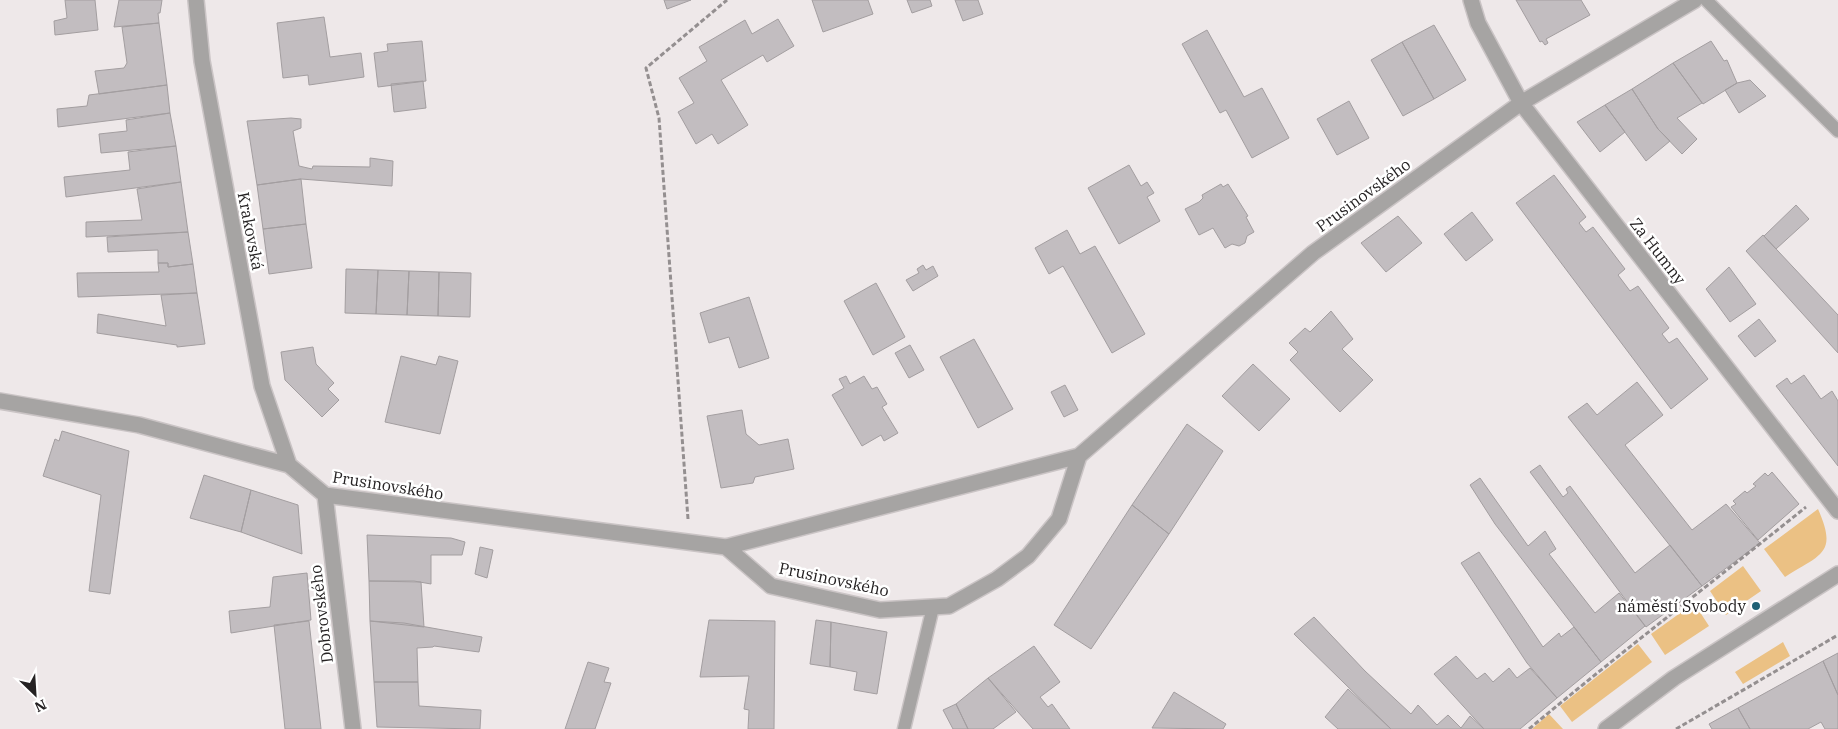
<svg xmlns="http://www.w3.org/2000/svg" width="1838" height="729" font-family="'IBM Plex Serif',serif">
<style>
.green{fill:#ebc184}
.building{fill:#c2bdc0;stroke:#a39ea0}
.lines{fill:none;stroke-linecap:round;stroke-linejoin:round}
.service-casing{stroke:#cac4c5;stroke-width:15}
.minor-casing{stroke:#cac4c5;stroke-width:18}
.tertiary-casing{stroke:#cac4c5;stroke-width:18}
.path{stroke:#948f90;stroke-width:3;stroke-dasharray:5 2.5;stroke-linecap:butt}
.service{stroke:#a6a4a3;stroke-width:12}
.minor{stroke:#a6a4a3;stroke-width:15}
.tertiary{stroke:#a6a4a3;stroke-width:15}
.poi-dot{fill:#1f6075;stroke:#fff;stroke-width:2}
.labels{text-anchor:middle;stroke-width:5;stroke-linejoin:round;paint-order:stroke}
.street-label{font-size:16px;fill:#252223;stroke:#fff}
.poi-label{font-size:16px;fill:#252223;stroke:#fff;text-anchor:end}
</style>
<rect width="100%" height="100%" fill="#eee8e9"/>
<!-- green -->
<path class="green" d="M 1818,509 C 1838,554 1821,554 1785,577 L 1764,549 Z
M 1743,566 L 1761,591 L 1726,615 L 1710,591 Z
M 1694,603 L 1709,626 L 1665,655 L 1651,634 Z
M 1783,642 L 1790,656 L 1743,684 L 1735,672 Z
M 1638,644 L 1652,662 L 1572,722 L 1560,706 Z
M 1549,714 L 1563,729 L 1532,729 Z"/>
<!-- building -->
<path class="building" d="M 65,0 L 95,0 L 98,30 L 55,35 L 54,21 L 67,18 Z
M 119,0 L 162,0 L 160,13 L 158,13 L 159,23 L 114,27 Z
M 664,0 L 691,0 L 667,9 Z
M 812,0 L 868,0 L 873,14 L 823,32 Z
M 907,0 L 930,0 L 932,6 L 912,13 Z
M 955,0 L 978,0 L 983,14 L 963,21 Z
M 1516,0 L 1581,0 L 1590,15 L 1546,39 L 1548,43 L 1545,45 L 1542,41 L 1540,42 Z
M 324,17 L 330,57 L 361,53 L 364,77 L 309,85 L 308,75 L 283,78 L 277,23 Z
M 778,19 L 794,46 L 767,62 L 763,55 L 721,80 L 748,125 L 718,144 L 712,134 L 696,144 L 678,112 L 694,103 L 679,78 L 707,61 L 699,47 L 745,20 L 752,34 Z
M 159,23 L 167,85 L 99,94 L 95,71 L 124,68 L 127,63 L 122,27 Z
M 1434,25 L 1466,80 L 1434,99 L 1402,42 Z
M 1207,30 L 1244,97 L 1262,88 L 1289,138 L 1252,158 L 1226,110 L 1220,113 L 1182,44 Z
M 422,41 L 426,81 L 378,87 L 374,53 L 388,51 L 387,44 Z
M 1711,41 L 1724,61 L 1727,60 L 1737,83 L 1703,104 L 1673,63 Z
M 1402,42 L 1434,99 L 1403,116 L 1371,60 Z
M 1673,63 L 1702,103 L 1677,118 L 1697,139 L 1682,154 L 1658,129 L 1632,89 Z
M 1750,80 L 1766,96 L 1739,113 L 1725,90 L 1737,83 Z
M 423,81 L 426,108 L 394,112 L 391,84 Z
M 167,85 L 170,113 L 58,127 L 57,109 L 87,106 L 89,95 Z
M 1632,89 L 1658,129 L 1670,141 L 1646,161 L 1605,105 Z
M 1349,101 L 1369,138 L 1337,155 L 1317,119 Z
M 1605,105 L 1625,132 L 1600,152 L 1577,122 Z
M 170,113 L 176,146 L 101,153 L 99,134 L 127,131 L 126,120 Z
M 291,118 L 301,119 L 301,128 L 293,131 L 299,166 L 312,169 L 313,166 L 370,167 L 370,158 L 393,161 L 392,186 L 301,179 L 257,185 L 247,121 Z
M 176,146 L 181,182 L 66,197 L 64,177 L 130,170 L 128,152 Z
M 1129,165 L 1141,186 L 1147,182 L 1154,193 L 1147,197 L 1160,221 L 1119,244 L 1088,188 Z
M 1554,175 L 1586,217 L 1579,223 L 1586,232 L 1593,227 L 1625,269 L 1618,275 L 1630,291 L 1638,286 L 1669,328 L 1662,334 L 1669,343 L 1677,338 L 1708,379 L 1671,409 L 1516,203 Z
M 301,179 L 306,224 L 263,229 L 257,185 Z
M 181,182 L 188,232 L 86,237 L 86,222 L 142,220 L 137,189 Z
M 1221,184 L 1223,187 L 1228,184 L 1248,216 L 1246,217 L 1254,232 L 1247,236 L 1245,243 L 1239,246 L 1232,244 L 1225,248 L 1213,228 L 1199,235 L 1185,209 L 1199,202 L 1203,198 L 1202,195 Z
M 1796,205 L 1809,219 L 1776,249 L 1764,236 Z
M 1472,212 L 1493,240 L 1466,261 L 1444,234 Z
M 1398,216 L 1422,243 L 1386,272 L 1361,243 Z
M 306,224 L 312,268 L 269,274 L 263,229 Z
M 1067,230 L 1080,254 L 1095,246 L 1145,334 L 1112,353 L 1063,266 L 1049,274 L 1035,248 Z
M 188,232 L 193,264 L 168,267 L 168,263 L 158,263 L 158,250 L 108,252 L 107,237 Z
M 1763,235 L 1838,315 L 1838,353 L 1746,251 Z
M 158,263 L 168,263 L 168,267 L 193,264 L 197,293 L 78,297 L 77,273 L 159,272 Z
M 923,265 L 926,270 L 933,266 L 938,276 L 913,291 L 906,280 L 919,273 L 917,269 Z
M 1729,267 L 1756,304 L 1730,322 L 1706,289 Z
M 346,269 L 378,270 L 376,314 L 345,313 Z
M 378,270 L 409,271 L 407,315 L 376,314 Z
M 409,271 L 439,272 L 438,316 L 407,315 Z
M 439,272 L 471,273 L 470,317 L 438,316 Z
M 876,283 L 905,337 L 873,355 L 844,301 Z
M 197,293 L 205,344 L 177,347 L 177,345 L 97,333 L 98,314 L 166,326 L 161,295 Z
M 749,297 L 769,358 L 739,368 L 729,337 L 709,343 L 700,313 Z
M 1331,311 L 1353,339 L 1342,349 L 1373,380 L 1340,412 L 1290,360 L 1298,352 L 1289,343 L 1305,328 L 1310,332 Z
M 1759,319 L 1776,341 L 1755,357 L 1738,336 Z
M 974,339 L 1013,409 L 978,428 L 940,357 Z
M 910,345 L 924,370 L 909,378 L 895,353 Z
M 313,347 L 316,364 L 334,383 L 328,389 L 339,400 L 322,417 L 285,380 L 281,352 Z
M 401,356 L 436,365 L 439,356 L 458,361 L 440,434 L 385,422 Z
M 1253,364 L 1290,399 L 1259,431 L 1222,396 Z
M 1804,375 L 1821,399 L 1832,391 L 1838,401 L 1838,466 L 1776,386 L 1787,378 L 1791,384 Z
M 846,376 L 850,384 L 864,376 L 872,389 L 877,387 L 887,404 L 882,407 L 898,433 L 884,441 L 881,435 L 862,446 L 832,395 L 844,388 L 839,379 Z
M 1637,382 L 1663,415 L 1625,445 L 1692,530 L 1726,504 L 1760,543 L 1702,586 L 1568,417 L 1587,403 L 1597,415 Z
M 1065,385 L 1078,410 L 1064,417 L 1051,392 Z
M 742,410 L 746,434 L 759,445 L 788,439 L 794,469 L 755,477 L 753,483 L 721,488 L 707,416 Z
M 1187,424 L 1223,451 L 1169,534 L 1132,505 Z
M 62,431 L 129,451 L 110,594 L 89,591 L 101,495 L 43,476 L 55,439 L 59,441 Z
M 1540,465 L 1563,497 L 1568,493 L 1566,489 L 1570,486 L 1635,573 L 1670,545 L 1702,586 L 1646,627 L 1530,472 Z
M 1772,472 L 1799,504 L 1758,540 L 1731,507 L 1736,504 L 1733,501 L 1745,491 L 1747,493 L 1756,486 L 1753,484 L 1765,473 L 1768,476 Z
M 204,475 L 251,490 L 241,532 L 190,518 Z
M 1480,478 L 1528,546 L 1545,531 L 1556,549 L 1549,554 L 1595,613 L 1619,593 L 1645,626 L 1601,662 L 1495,524 L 1470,485 Z
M 251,490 L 298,505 L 302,554 L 241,532 Z
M 1132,505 L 1169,534 L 1091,649 L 1054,625 Z
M 367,535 L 451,538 L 465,542 L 462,555 L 431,555 L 431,584 L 414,581 L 369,581 Z
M 480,547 L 493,550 L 487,578 L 475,574 Z
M 1479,552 L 1543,647 L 1559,633 L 1561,637 L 1574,627 L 1601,662 L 1557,698 L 1527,663 L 1461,563 Z
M 307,573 L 311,620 L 231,633 L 229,611 L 270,607 L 273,577 Z
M 369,581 L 421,582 L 424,627 L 370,621 Z
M 1314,617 L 1365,671 L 1411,714 L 1418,705 L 1437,725 L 1448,715 L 1461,728 L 1470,716 L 1484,729 L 1391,729 L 1294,634 Z
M 709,620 L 775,621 L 774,729 L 748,729 L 749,710 L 744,709 L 749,676 L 700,677 Z
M 816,620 L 831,622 L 830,667 L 810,664 Z
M 309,621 L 321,729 L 285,729 L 274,625 Z
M 370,621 L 404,623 L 482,637 L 479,652 L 434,646 L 433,647 L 417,648 L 418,682 L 374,682 Z
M 831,622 L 887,632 L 877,694 L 854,690 L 857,672 L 830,667 Z
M 1034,646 L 1060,682 L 1040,697 L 1048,707 L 1052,704 L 1070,729 L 1033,729 L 988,678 Z
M 1838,653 L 1838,695 L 1823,661 Z
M 1456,656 L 1477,679 L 1485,673 L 1493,682 L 1509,668 L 1517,678 L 1530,668 L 1557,698 L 1520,729 L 1484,729 L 1434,674 Z
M 1823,661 L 1838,695 L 1838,729 L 1825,729 L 1821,722 L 1808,729 L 1750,729 L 1738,708 Z
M 588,662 L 609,668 L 604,682 L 611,683 L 595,729 L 565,729 Z
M 988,678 L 1016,712 L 993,729 L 968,729 L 956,704 Z
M 374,682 L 418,682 L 419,706 L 481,710 L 480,729 L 377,727 Z
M 1348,689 L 1391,729 L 1338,729 L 1325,717 Z
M 1174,692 L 1226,724 L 1223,729 L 1152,728 Z
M 956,704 L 968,729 L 953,729 L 943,710 Z
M 1738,708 L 1750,729 L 1712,729 L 1709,724 Z"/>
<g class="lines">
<defs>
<path id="service" d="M 1706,0 L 1838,131
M 904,729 L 933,607"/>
<path id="minor" d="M 196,0 L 202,61 L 262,386 L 289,465
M 1471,0 L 1478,23 L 1521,103 L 1838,511
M 0,401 L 139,425 L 289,465 L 325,495 L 726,547 L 1079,456 L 1313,253 L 1521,103 L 1695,0
M 325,495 L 353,729
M 726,547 L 771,586 L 880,610 L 949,606 L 997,579 L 1028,556 L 1059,519 L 1079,456"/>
<path id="tertiary" d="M 1606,729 L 1674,678 L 1838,574"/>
</defs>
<!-- service casing -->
<use href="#service" class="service-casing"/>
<!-- minor casing -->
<use href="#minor" class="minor-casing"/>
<!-- tertiary casing -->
<use href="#tertiary" class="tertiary-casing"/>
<!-- path -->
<path class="path" d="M 688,519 L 659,118 L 646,68 L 727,0
M 1529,729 C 1620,653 1714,581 1806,507
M 1676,729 L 1838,635"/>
<!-- service -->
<use href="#service" class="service"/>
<!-- minor -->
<use href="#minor" class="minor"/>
<!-- tertiary -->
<use href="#tertiary" class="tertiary"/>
</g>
<!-- markers -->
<circle class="poi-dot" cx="1756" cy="606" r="5"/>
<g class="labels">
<!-- street labels -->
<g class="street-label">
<text transform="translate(1363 195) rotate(-36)" y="6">Prusinovského</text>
<text transform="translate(251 231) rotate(79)" y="6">Krakovská</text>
<text transform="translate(1658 251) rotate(52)" y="6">Za Humny</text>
<text transform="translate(388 485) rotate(9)" y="6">Prusinovského</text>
<text transform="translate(834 579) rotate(12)" y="6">Prusinovského</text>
<text transform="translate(321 614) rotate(-97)" y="6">Dobrovského</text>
</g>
<!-- poi labels -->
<g class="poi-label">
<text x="1746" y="612">náměstí Svobody</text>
</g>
</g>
<!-- north arrow -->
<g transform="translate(35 694) rotate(155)" stroke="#ffffff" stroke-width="4" paint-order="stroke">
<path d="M0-4L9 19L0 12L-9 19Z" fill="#252223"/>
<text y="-8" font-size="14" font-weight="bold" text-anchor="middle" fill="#252223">N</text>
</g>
</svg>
